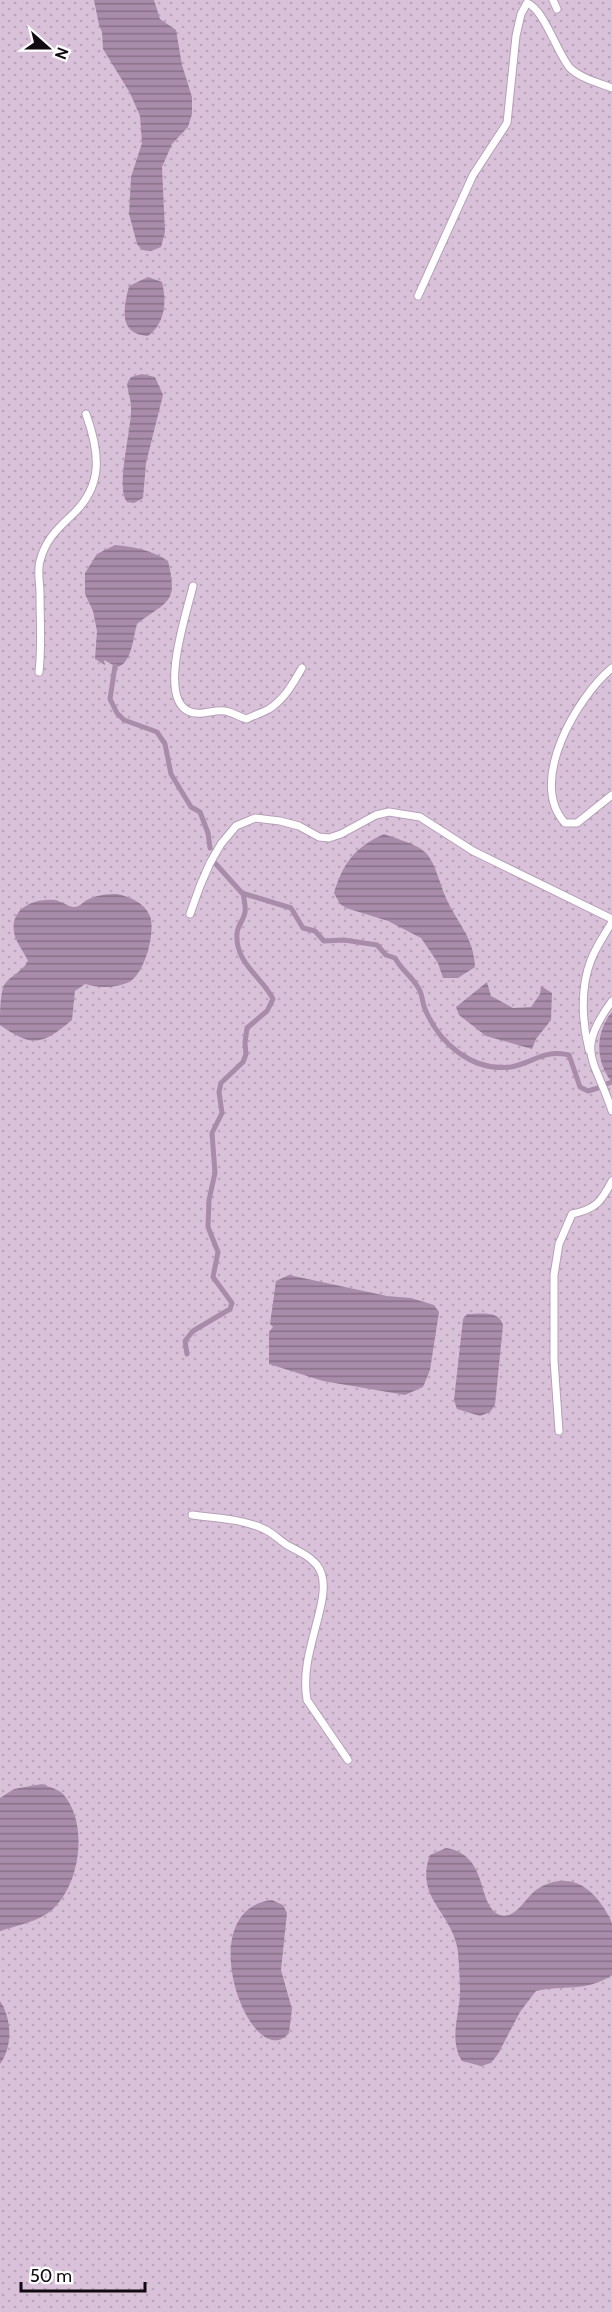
<svg xmlns="http://www.w3.org/2000/svg" width="612" height="2312" font-family="Cabin,sans-serif">
<style>
.green{fill:url(#green-dots)}
.water{fill:url(#water-rules)}
.lines{fill:none;stroke-linecap:round;stroke-linejoin:round}
.stream{stroke:#a98caa;stroke-width:5}
.lane-casing{stroke:#b6a0b7;stroke-width:9}
.lane{stroke:#fff;stroke-width:7}
</style>
<defs>
<pattern id="green-dots" width="8" height="8" patternUnits="userSpaceOnUse" patternTransform="scale(1.5)"><rect width="8" height="8" fill="#d9c1da"/><path d="M2 2h.1M6 6h.1" fill="none" stroke="#b9a4ba" stroke-width="1.8" stroke-linecap="round"/></pattern>
<pattern id="water-rules" width="6" height="5" patternUnits="userSpaceOnUse" patternTransform="scale(1.5)"><rect width="6" height="5" fill="#a98caa"/><path d="M0 2.5h6" fill="none" stroke="#887189"/></pattern>
</defs>
<rect width="100%" height="100%" fill="#f7dff8"/>
<!-- green -->
<path class="green" d="M 0,0 L 612,0 L 612,2312 L 0,2312 Z"/>
<!-- water -->
<path class="water" d="M 94,0 L 154,0 L 160,19 L 176,30 L 182,65 L 192,97 L 192,114 L 188,127 L 172,144 L 162,167 L 165,232 L 161,247 L 151,251 L 142,250 L 137,244 L 129,214 L 131,177 L 142,143 L 140,116 L 130,93 L 103,49 L 102,32 L 99,25 Z
M 148,277 L 162,282 C 167,303 165,323 148,336 C 117,334 124,307 129,286 Z
M 142,374 L 155,377 L 163,395 L 146,463 L 143,498 L 134,503 L 127,502 C 115,488 132,429 131,407 C 131,400 128,392 127,384 L 131,377 Z
M 115,545 C 135,547 152,550 168,561 C 179,605 166,601 137,624 C 133,637 132,664 117,667 L 104,660 L 105,665 L 95,659 L 97,631 L 93,611 L 85,594 L 85,573 L 97,554 Z
M 384,834 C 397,839 418,844 427,854 C 436,865 440,885 446,898 C 457,923 474,937 475,967 L 458,978 L 443,978 L 438,963 L 421,938 L 388,921 L 346,908 L 340,904 L 334,893 C 343,863 355,847 384,834 Z
M 117,894 C 130,897 144,902 150,916 C 156,933 144,977 127,983 C 113,988 99,988 85,984 L 75,991 L 72,1020 C 42,1045 33,1048 0,1025 C 0,1014 0,995 4,985 C 11,975 22,972 28,961 C 24,952 15,941 14,932 C 10,907 36,898 55,900 C 61,901 67,906 73,907 C 80,908 83,901 89,899 C 97,895 108,894 117,894 Z
M 487,982 L 491,996 L 513,1008 L 531,1007 L 540,994 L 541,986 L 552,993 L 551,1020 L 536,1039 L 532,1049 L 486,1036 L 459,1015 L 456,1007 Z
M 612,1012 L 612,1082 C 595,1062 595,1032 612,1012 Z
M 289,1275 L 387,1296 L 411,1298 L 434,1305 L 439,1312 L 430,1370 L 423,1387 L 405,1395 L 323,1381 L 269,1364 L 269,1332 L 273,1327 L 270,1324 L 276,1281 Z
M 467,1314 C 480,1314 499,1310 503,1325 L 495,1405 L 490,1412 L 480,1416 L 457,1409 L 454,1400 L 463,1319 Z
M 42,1784 C 49,1787 58,1789 63,1794 C 88,1822 81,1880 55,1907 C 42,1921 18,1925 0,1931 L 0,1798 L 14,1789 Z
M 446,1848 C 490,1855 476,1906 500,1915 C 517,1920 526,1895 539,1888 C 566,1872 589,1884 604,1908 C 607,1913 611,1919 612,1924 C 612,1940 612,1958 612,1975 C 588,1992 563,1985 536,1991 L 520,2012 L 498,2054 L 491,2063 L 481,2066 L 462,2061 C 449,2040 459,2016 460,1993 C 460,1980 459,1965 458,1952 C 453,1912 414,1899 430,1855 Z
M 272,1900 L 283,1905 L 287,1913 L 281,1970 L 292,2009 L 289,2033 C 252,2077 188,1910 272,1900 Z
M 0,2001 C 12,2019 13,2046 0,2064 Z"/>
<g class="lines">
<!-- stream -->
<path class="stream" d="M 115,666 L 110,699 L 117,713 L 124,720 L 157,732 L 165,744 L 171,774 L 191,807 L 200,812 L 208,833 L 210,848
M 215,863 L 242,893 L 291,908 L 303,928 L 315,931 L 324,941 L 344,940 L 377,945 L 386,955 L 395,958 C 402,971 414,978 420,991 C 423,997 422,1003 425,1009 C 439,1043 472,1072 511,1067 C 533,1063 544,1049 569,1055 L 580,1087 L 588,1091 L 598,1088
M 606,1084 L 612,1082
M 187,1354 L 185,1341 L 193,1331 L 230,1309 L 232,1303 L 213,1277 L 218,1252 L 208,1227 L 209,1200 L 215,1173 L 212,1133 L 222,1113 L 219,1092 L 221,1083 L 243,1062 L 246,1054 L 245,1043 L 247,1028 L 267,1011 L 273,999 C 262,977 235,963 237,934 C 237,926 244,920 245,912 C 246,907 244,899 243,893"/>
<defs>
<path id="lane" d="M 553,0 L 557,9
M 418,296 L 473,175 L 507,123 L 516,36 L 521,14 L 527,3 C 544,9 557,53 570,68 C 580,78 599,83 612,88
M 193,586 C 187,612 158,696 188,711 C 200,717 213,709 225,711 C 232,712 239,717 247,719 C 254,715 262,713 269,709 C 285,699 293,683 302,668
M 612,668 C 577,697 527,782 565,823 L 577,823 L 612,795
M 39,672 C 42,646 40,620 40,593 C 40,583 37,571 40,561 C 45,541 56,530 71,516 C 104,486 100,453 86,414
M 190,914 L 200,886 L 210,863 L 221,844 L 236,826 L 255,818 L 280,821 L 299,826 L 319,837 L 329,838 L 341,834 L 376,815 L 389,812 L 420,817 L 473,851 L 612,919
M 612,1001 C 574,1053 595,1058 612,1111
M 589,1050 C 582,1022 580,988 591,960 C 596,947 605,934 612,922
M 559,1431 L 554,1360 L 554,1275 L 559,1244 L 572,1214 C 596,1209 601,1202 612,1181
M 192,1515 C 215,1518 243,1519 264,1529 C 273,1533 279,1540 287,1545 C 314,1559 328,1566 322,1600 C 316,1633 301,1665 307,1700 L 348,1760"/>
</defs>
<!-- lane casing -->
<use href="#lane" class="lane-casing"/>
<!-- lane -->
<use href="#lane" class="lane"/>
</g>
<!-- north arrow -->
<g transform="translate(48 48) rotate(111)" stroke="#ffffff" stroke-width="4.5" paint-order="stroke">
<path d="M0-4.5L10 22L0 15L-10 22Z" fill="#110a11"/>
<text y="-9" font-size="16" font-weight="bold" text-anchor="middle" fill="#110a11">N</text>
</g>
<!-- scale -->
<path d="M21 2282v9h124v-9" fill="none" stroke="#110a11" stroke-width="3"/>
<text x="30" y="2282" font-size="18" fill="#110a11" stroke="#ffffff" stroke-width="4.5" paint-order="stroke">50 m</text>
</svg>
